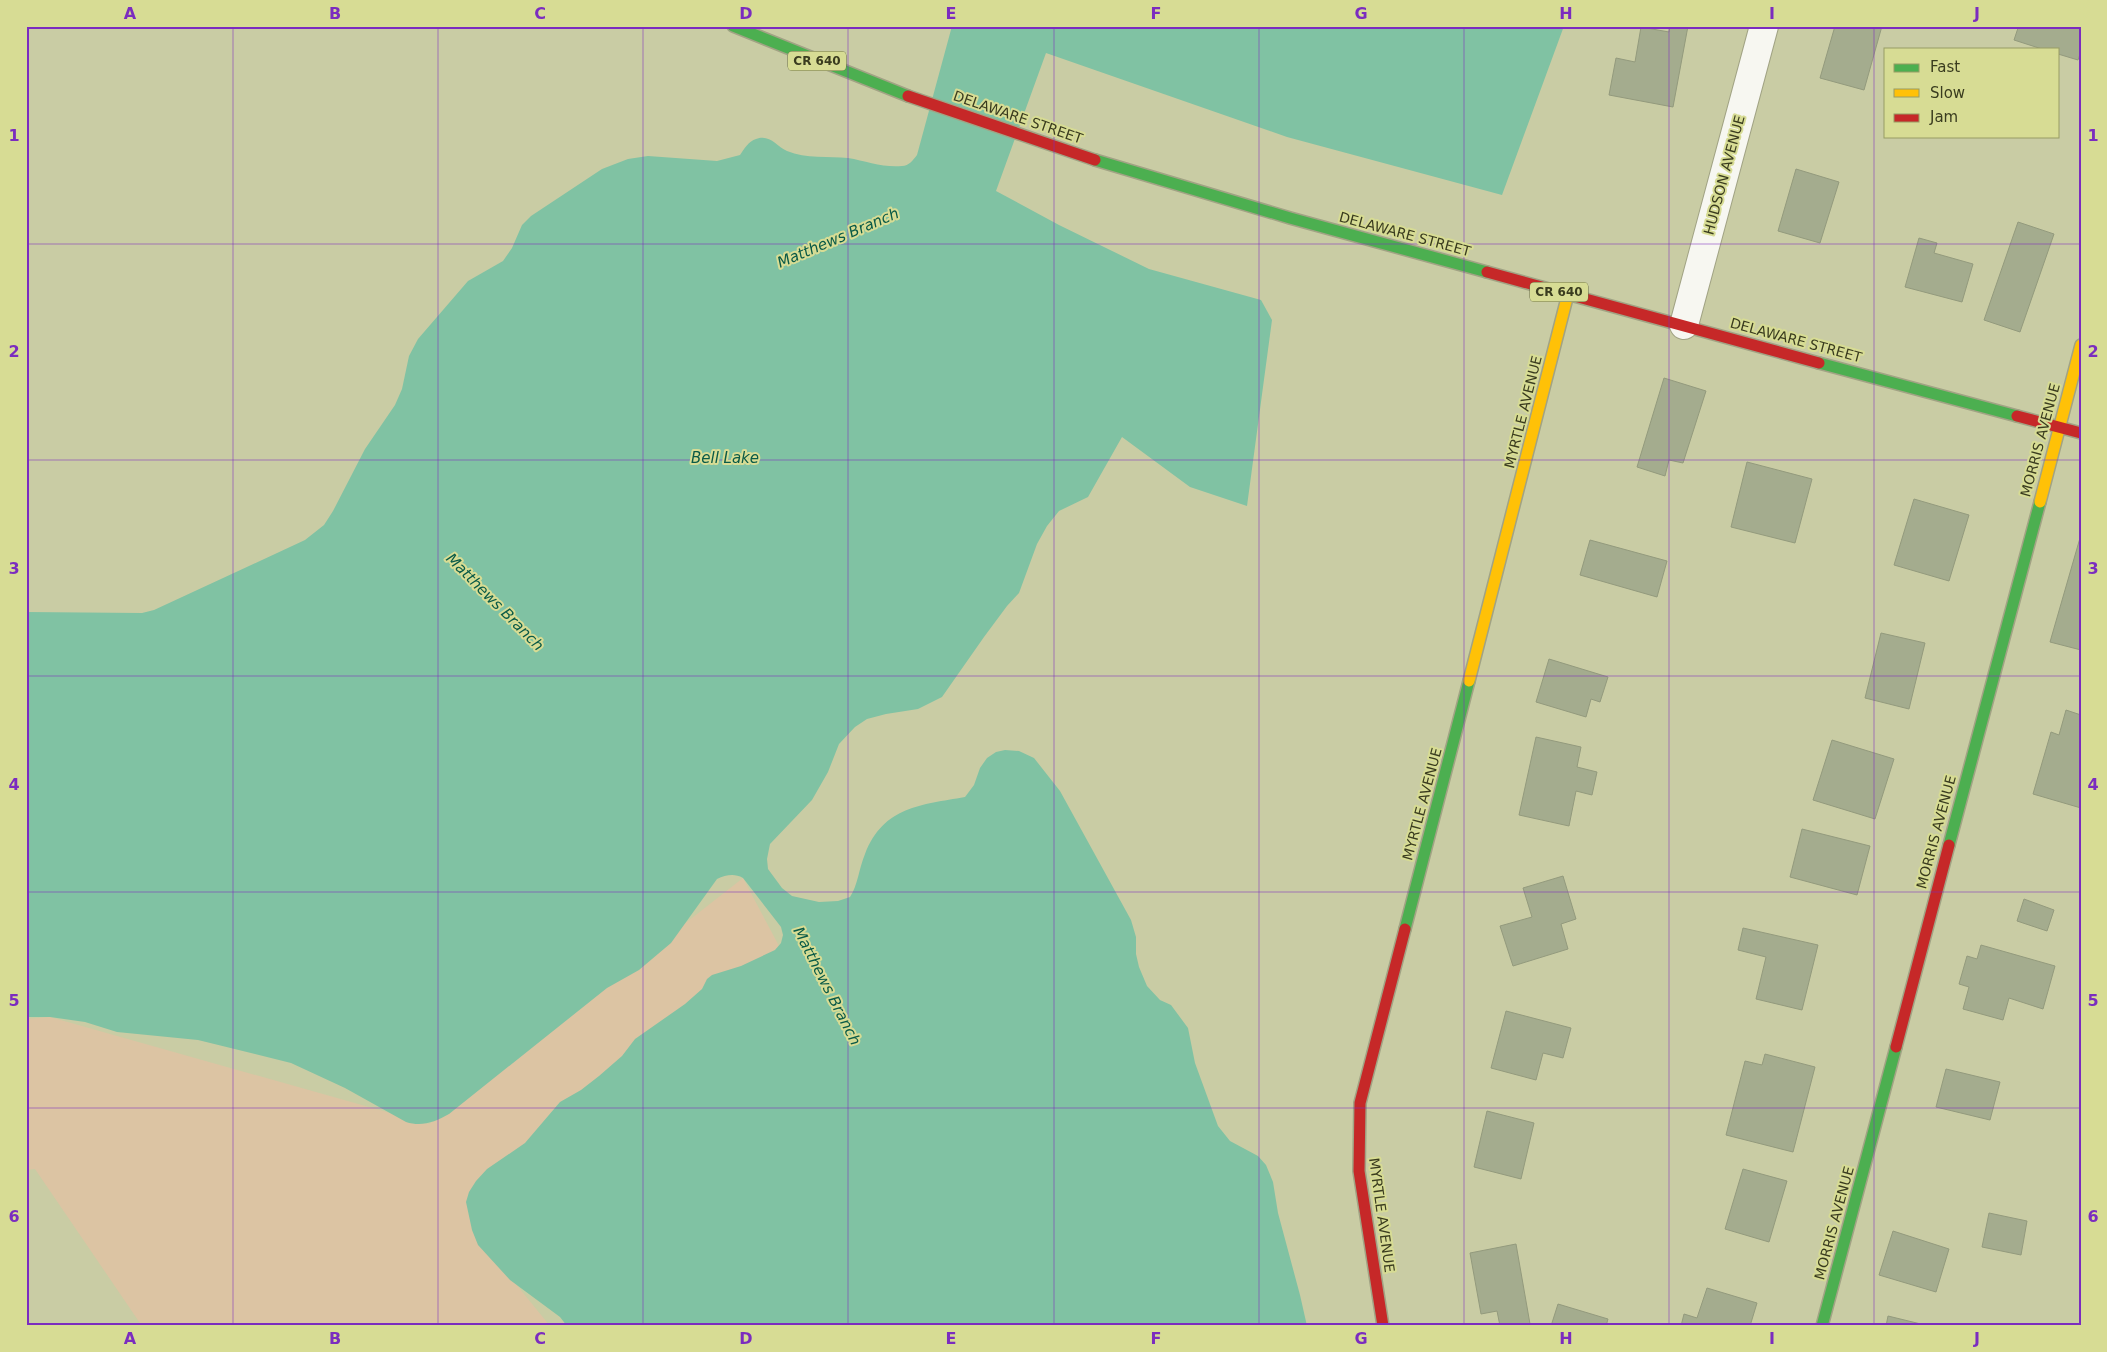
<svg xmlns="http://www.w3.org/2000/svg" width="2107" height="1352" font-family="'DejaVu Sans',sans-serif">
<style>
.green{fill:#dcc4a3}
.water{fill:#80c2a3}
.building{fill:#a4ac8e;stroke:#939a7d}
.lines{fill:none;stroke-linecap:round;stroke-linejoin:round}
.street-casing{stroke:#a1a384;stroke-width:30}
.fast-casing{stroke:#a1a384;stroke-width:14}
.slow-casing{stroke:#a1a384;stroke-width:14}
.jam-casing{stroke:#a1a384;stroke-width:14}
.street{stroke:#f7f7f1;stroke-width:28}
.fast{stroke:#4caf50;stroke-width:11}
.slow{stroke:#ffc107;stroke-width:11}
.jam{stroke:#c62828;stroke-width:11}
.grid{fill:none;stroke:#7b2cbf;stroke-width:1;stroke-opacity:0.55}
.labels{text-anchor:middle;stroke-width:4;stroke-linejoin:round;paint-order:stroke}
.shield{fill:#d7dc94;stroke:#696c42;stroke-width:1}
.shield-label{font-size:12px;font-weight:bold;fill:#3a3c1f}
.street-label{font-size:14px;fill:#3a3c1f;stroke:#d7dc94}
.water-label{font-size:15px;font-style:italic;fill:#0a5a47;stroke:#d7dc94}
.neatline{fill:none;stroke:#7b2cbf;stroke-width:2}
.grid-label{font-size:16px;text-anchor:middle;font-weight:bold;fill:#7b2cbf}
</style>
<rect width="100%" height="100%" fill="#c9cca4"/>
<!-- green -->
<path class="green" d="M 743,878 L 779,946 L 472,1230 L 550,1326 L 142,1326 L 35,1169 L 26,1170 L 26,1019 L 50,1017 L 429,1124 Z"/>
<!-- water -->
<path class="water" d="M 952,26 L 1564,26 L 1502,195 L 1287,137 L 1046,53 L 996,191 L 1059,225 L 1149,269 L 1261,300 L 1272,320 L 1247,506 L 1190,487 L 1122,437 L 1088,497 L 1059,511 L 1047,526 L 1037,544 L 1019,593 L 1007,606 L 984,637 L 942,697 L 918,709 L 886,714 L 867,719 L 855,727 L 839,744 L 828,772 L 812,800 L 770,844 L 767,859 L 768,869 L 782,888 L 792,896 L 819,902 L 838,901 L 850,897 C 858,885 859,868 865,854 C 884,806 921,805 965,797 L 974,785 L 980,768 L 987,758 L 996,752 L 1005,750 L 1019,751 L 1034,758 L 1060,791 L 1131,920 L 1136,937 L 1136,954 L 1139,967 L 1147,986 L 1160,1000 L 1171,1005 L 1188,1028 L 1195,1063 L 1218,1126 L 1230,1141 L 1258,1156 L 1266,1165 L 1273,1182 L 1278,1213 L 1300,1295 L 1307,1326 L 567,1326 L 560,1317 L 510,1280 L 478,1245 L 472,1230 L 466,1202 L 469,1192 L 476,1181 L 487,1169 L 525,1143 L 560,1102 L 581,1090 L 599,1076 L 622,1056 L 635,1039 L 685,1004 L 702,989 L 707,979 L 712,975 L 741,966 L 775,950 L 781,943 L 783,935 L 781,927 L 743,878 C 734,873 726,875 717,879 L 671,943 L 639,970 L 607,988 L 449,1114 C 435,1122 422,1127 406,1122 L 345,1088 L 291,1063 L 198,1040 L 117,1032 L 85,1022 L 50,1017 L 26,1017 L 26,612 L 142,613 L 154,610 L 305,540 L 324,525 L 333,511 L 365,449 L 395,405 L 402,389 L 409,356 L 418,339 L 468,281 L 503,261 L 512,248 L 522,225 L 531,216 L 602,169 L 628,159 L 648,156 L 717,161 L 740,155 C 744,149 749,141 756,139 C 770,134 776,146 787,151 C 806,159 829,156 848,158 C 866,161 884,168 902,166 C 909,166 913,160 917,155 Z"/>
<!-- building -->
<path class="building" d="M 1670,26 L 1688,26 L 1673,107 L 1609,95 L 1616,58 L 1635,62 L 1641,27 L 1669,32 Z
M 1835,26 L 1882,26 L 1864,90 L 1820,78 Z
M 2013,26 L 2081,26 L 2081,51 L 2078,60 L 2058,54 L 2058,49 L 2042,49 L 2014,40 L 2018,28 Z
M 1796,169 L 1839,182 L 1820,243 L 1778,231 Z
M 2018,222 L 2054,234 L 2020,332 L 1984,320 Z
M 1919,238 L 1937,243 L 1934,253 L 1973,264 L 1962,302 L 1905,287 Z
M 1664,378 L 1706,391 L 1683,463 L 1669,460 L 1665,476 L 1637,467 Z
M 1747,462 L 1812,479 L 1795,543 L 1731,527 Z
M 1914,499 L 1969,515 L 1949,581 L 1894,565 Z
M 2080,538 L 2081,538 L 2081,650 L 2050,642 Z
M 1590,540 L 1667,561 L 1657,597 L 1580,575 Z
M 1881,633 L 1925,643 L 1909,709 L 1865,698 Z
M 1549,659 L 1608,677 L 1600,702 L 1591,699 L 1586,717 L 1536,702 Z
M 2066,710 L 2081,715 L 2081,808 L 2033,794 L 2051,732 L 2059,735 Z
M 1536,737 L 1581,747 L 1577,767 L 1597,772 L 1592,795 L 1576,791 L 1569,826 L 1519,815 Z
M 1832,740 L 1894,759 L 1875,819 L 1813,800 Z
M 1802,829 L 1870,846 L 1857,895 L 1790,877 Z
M 1563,876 L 1576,919 L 1561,924 L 1568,949 L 1513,966 L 1500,926 L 1532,917 L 1523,888 Z
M 2024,899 L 2054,910 L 2047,931 L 2017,921 Z
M 1743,928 L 1818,945 L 1802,1010 L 1756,999 L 1766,957 L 1738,950 Z
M 1981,945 L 2055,966 L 2043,1009 L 2009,998 L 2003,1020 L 1963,1009 L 1969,987 L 1959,984 L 1967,956 L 1977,959 Z
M 1506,1011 L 1571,1028 L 1563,1058 L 1543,1053 L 1536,1080 L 1491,1068 Z
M 1765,1054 L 1815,1067 L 1793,1152 L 1726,1135 L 1745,1061 L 1762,1065 Z
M 1946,1069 L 2000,1082 L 1990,1120 L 1936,1107 Z
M 1487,1111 L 1534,1123 L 1521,1179 L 1474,1167 Z
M 1743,1169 L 1787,1181 L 1769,1242 L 1725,1229 Z
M 1989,1213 L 2027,1221 L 2021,1255 L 1982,1247 Z
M 1893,1231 L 1949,1249 L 1936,1292 L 1879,1275 Z
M 1516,1244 L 1530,1324 L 1500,1326 L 1497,1311 L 1481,1314 L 1470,1253 Z
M 1707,1288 L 1757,1303 L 1750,1326 L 1681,1326 L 1684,1314 L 1697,1318 Z
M 1558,1304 L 1608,1319 L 1606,1326 L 1551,1326 Z
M 1888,1316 L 1929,1326 L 1886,1326 Z"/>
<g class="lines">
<defs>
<path id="street" d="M 1684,325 L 1764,26"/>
<path id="fast" d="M 733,26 L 908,96
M 1095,160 L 1290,218 L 1487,272
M 1819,363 L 2017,416
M 1949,845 L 2040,502
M 1405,929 L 1469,681
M 1822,1326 L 1896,1047"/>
<path id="slow" d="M 2040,502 L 2081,345
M 1469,681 L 1568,294"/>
<path id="jam" d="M 908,96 L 1095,160
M 1487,272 L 1819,363
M 2017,416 L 2081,433
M 1896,1047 L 1949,845
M 1383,1326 L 1359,1171 L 1360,1103 L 1405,929"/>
</defs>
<!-- street casing -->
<use href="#street" class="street-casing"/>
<!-- fast casing -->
<use href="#fast" class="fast-casing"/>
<!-- slow casing -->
<use href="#slow" class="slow-casing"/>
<!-- jam casing -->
<use href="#jam" class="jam-casing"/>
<!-- street -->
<use href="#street" class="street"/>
<!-- fast -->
<use href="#fast" class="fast"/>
<!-- slow -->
<use href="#slow" class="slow"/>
<!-- jam -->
<use href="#jam" class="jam"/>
</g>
<!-- grid -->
<path class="grid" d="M 233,26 L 233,1326M 438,26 L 438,1326M 643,26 L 643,1326M 848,26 L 848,1326M 1054,26 L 1054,1326M 1259,26 L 1259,1326M 1464,26 L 1464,1326M 1669,26 L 1669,1326M 1874,26 L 1874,1326M 26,244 L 2081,244M 26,460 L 2081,460M 26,676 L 2081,676M 26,892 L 2081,892M 26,1108 L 2081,1108"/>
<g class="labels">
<!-- shield labels -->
<g class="shield">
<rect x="788" y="51.5" width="58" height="19" rx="4"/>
<rect x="1530" y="282.5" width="58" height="19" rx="4"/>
</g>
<g class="shield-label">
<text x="817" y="65">CR 640</text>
<text x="1559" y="296">CR 640</text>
</g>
<!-- street labels -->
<g class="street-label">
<text transform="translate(1018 117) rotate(19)" y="5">DELAWARE STREET</text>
<text transform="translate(1724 175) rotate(-75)" y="5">HUDSON AVENUE</text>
<text transform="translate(1405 234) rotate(15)" y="5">DELAWARE STREET</text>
<text transform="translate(1796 340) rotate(15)" y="5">DELAWARE STREET</text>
<text transform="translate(1523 412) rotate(-76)" y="5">MYRTLE AVENUE</text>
<text transform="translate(2040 440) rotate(-75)" y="5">MORRIS AVENUE</text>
<text transform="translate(1422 804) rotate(-75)" y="5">MYRTLE AVENUE</text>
<text transform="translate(1936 832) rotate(-75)" y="5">MORRIS AVENUE</text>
<text transform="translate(1382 1215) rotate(82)" y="5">MYRTLE AVENUE</text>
<text transform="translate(1834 1223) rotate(-75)" y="5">MORRIS AVENUE</text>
</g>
<!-- water labels -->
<g class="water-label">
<text transform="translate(838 238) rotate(-23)" y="5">Matthews Branch</text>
<text x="725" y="463">Bell Lake</text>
<text transform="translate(495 602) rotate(45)" y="5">Matthews Branch</text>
<text transform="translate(827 986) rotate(63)" y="5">Matthews Branch</text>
</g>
</g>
<!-- border -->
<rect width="2107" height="1352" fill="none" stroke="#d7dc94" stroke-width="55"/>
<!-- legend -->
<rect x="1884" y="48" width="175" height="90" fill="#d7dc94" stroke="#989c65"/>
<rect x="1894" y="64" width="25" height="8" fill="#4caf50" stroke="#989c65"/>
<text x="1930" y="72" font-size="15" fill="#3a3c1f">Fast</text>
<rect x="1894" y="89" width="25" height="8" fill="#ffc107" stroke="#989c65"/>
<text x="1930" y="98" font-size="15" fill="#3a3c1f">Slow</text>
<rect x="1894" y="114" width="25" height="8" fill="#c62828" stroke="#989c65"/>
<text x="1930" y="122" font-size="15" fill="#3a3c1f">Jam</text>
<rect x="28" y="28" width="2052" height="1296" class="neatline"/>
<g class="grid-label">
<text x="130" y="19">A</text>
<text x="335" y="19">B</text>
<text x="540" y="19">C</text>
<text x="746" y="19">D</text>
<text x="951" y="19">E</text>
<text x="1156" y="19">F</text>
<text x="1361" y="19">G</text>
<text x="1566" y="19">H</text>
<text x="1772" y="19">I</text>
<text x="1977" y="19">J</text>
<text x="14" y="141">1</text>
<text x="2093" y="141">1</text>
<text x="14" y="357">2</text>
<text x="2093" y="357">2</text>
<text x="14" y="574">3</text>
<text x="2093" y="574">3</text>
<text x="14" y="790">4</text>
<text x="2093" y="790">4</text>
<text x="14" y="1006">5</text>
<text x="2093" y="1006">5</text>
<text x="14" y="1222">6</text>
<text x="2093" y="1222">6</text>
<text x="130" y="1344">A</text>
<text x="335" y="1344">B</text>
<text x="540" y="1344">C</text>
<text x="746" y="1344">D</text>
<text x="951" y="1344">E</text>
<text x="1156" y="1344">F</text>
<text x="1361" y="1344">G</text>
<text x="1566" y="1344">H</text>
<text x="1772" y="1344">I</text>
<text x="1977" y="1344">J</text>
</g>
</svg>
